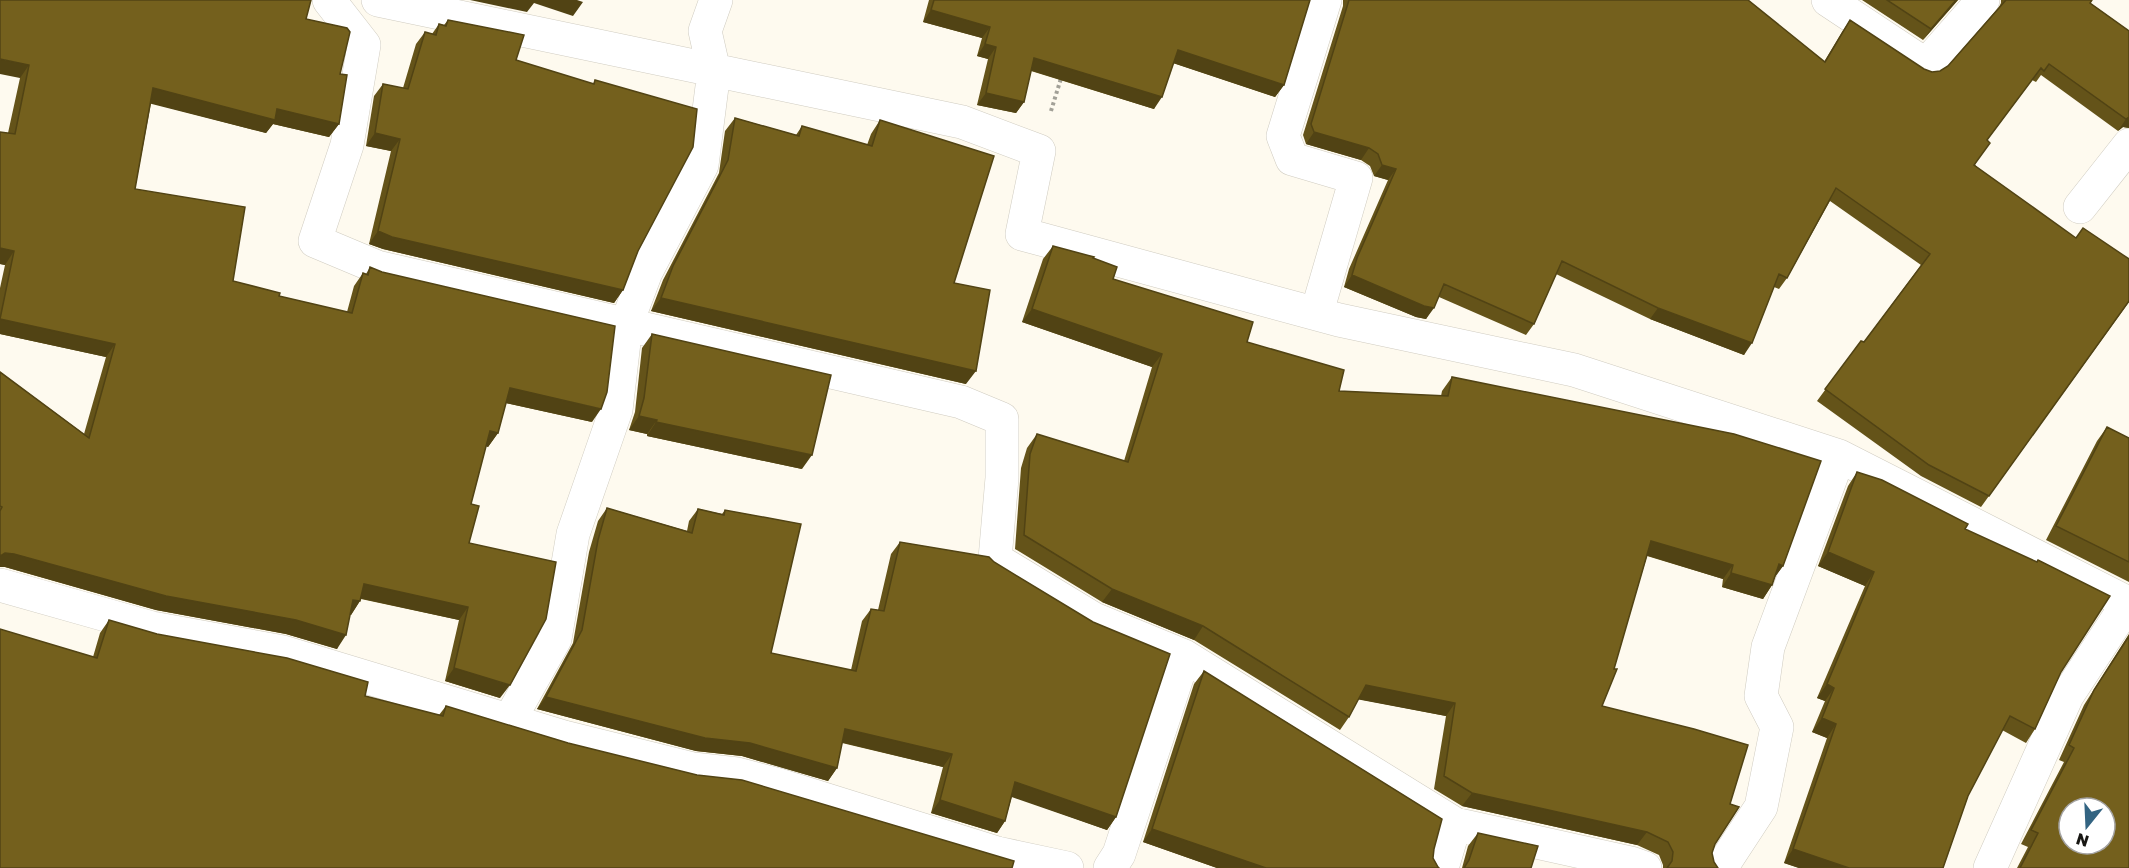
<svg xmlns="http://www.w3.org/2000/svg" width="2129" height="868" font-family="'Golos Text',sans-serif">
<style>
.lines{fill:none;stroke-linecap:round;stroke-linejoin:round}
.street-casing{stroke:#d0ccc1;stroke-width:34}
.path{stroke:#a2a097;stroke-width:4;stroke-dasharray:3 3;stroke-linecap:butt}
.street{stroke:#fff;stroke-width:33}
.wall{fill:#645319}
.shaded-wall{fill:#514314}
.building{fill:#74601d;stroke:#514314;stroke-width:1.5;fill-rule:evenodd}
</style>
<rect width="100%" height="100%" fill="#fefaef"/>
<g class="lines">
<defs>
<path id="street" d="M 329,0 L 364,45 L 347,145 L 315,241 L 377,267 L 961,402 L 1002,419 L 1002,478 L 995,559 L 1094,619 L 1184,656 L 1455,824 L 1631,863 L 1645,868
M 378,0 L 962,122 L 1039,151 L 1022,234 L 1339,320 L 1574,370 L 1839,456 L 2128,603 L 2129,602
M 1828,0 L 1926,65 L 1983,0
M 2080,207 L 2129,145
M 1317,312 L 1356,178 L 1292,159 L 1283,136 L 1325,0
M 0,585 L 152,628 L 283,652 L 564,737 L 693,769 L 737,774 L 779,785 L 997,853 L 1067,868
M 509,721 L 555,639 L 573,534 L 616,410 L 626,325 L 646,272 L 702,165 L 714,71 L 705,31 L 716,0
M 1110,868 L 1119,854 L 1184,656
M 1442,868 L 1455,824
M 1721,868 L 1761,807 L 1777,727 L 1761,696 L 1768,647 L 1839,456
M 1990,868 L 2067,696 L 2128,603"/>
</defs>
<!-- street casing -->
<use href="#street" class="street-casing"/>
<!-- path -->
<path class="path" d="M 1051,111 L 1062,75"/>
<!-- street -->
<use href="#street" class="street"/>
</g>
<!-- wall -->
<path class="wall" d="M 0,0 L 306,19 L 340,74 L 339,124 L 329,137 L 273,124 L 266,133 L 151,103 L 135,189 L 233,281 L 279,296 L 347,312 L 354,286 L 363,273 L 366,274 L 370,267 L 592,422 L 506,403 L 498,433 L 488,447 L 486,446 L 471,504 L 469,543 L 500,698 L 445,681 L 459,620 L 361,599 L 351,615 L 350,614 L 337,649 L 286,634 L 156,610 L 5,567 L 0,567 L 0,372 L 84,434 L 106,357 L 0,334 L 0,288 L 5,265 L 0,264 L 0,132 L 8,133 L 20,78 Z
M 929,0 L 1310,0 L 1284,85 L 1275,97 L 1173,63 L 1154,109 L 1031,71 L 1024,102 L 1016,113 L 977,105 L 988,59 L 977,56 L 982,38 L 923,22 Z
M 1343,0 L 1748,0 L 1824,62 L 1842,32 L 1850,20 L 1924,69 L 1932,72 L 1940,71 L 1948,66 L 1999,7 L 2001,3 L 2001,0 L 2092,0 L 2090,3 L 2129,31 L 2129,128 L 2123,127 L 2118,131 L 2041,75 L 2036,82 L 2032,80 L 1987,140 L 1975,165 L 2129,302 L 1981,507 L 1921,476 L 1817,401 L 1861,341 L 1864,342 L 1921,265 L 1830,201 L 1787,278 L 1779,289 L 1774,287 L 1744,355 L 1650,319 L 1556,274 L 1534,324 L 1526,335 L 1439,297 L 1426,319 L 1416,317 L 1344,287 L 1349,269 L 1388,180 L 1374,176 L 1370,166 L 1361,160 L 1306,144 L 1303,135 L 1343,6 Z
M 1862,0 L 1958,0 L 1923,40 Z
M 448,20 L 516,60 L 593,84 L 595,80 L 638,251 L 623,290 L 614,303 L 383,249 L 369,244 L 391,151 L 366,146 L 374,96 L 383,84 L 403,88 L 416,44 L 425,32 L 432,34 L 439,24 L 444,25 Z
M 735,118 L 796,135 L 802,126 L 867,145 L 871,134 L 880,120 L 954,283 L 966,384 L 651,311 L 663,280 L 719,173 L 725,131 Z
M 1053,246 L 1093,258 L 1113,279 L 1247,342 L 1339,391 L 1441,396 L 1442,391 L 1452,377 L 1783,566 L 1775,577 L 1772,585 L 1763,599 L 1722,587 L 1723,579 L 1647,556 L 1602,706 L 1715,844 L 1712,853 L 1714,862 L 1718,868 L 1663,868 L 1663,865 L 1659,855 L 1637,845 L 1462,806 L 1434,789 L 1446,716 L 1358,699 L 1349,717 L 1340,730 L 1194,640 L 1102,602 L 1015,549 L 1021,468 L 1027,448 L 1037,434 L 1124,461 L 1152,367 L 1022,322 L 1043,259 Z
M 652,334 L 802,469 L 647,436 L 647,434 L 629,430 L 635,412 L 642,348 Z
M 2107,427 L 2129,438 L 2129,582 L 2046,540 L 2097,441 Z
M 1857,472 L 1965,529 L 2061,672 L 2035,729 L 2026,743 L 2002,730 L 1968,796 L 1943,868 L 1799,868 L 1784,863 L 1827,738 L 1812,732 L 1825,701 L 1817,698 L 1865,586 L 1818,566 L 1848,486 Z
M 607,508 L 687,531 L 689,521 L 698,509 L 722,514 L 725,510 L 771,653 L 851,670 L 862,621 L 871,609 L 878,610 L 891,554 L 900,542 L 1116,817 L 1107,830 L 1012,796 L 1005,821 L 997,833 L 931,813 L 943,767 L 842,743 L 837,768 L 828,781 L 742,756 L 696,751 L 537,709 L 573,643 L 589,552 L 598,521 Z
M 109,620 L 365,696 L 439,715 L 446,706 L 568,743 L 1014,861 L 93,657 L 100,633 Z
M 2129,634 L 2129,868 L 2017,868 L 2028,847 L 2021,844 L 2064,762 L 2059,760 L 2084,705 Z
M 1204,671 L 1434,849 L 1433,858 L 1438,867 L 1439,868 L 1217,868 L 1143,842 L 1194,684 Z
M 1478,833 L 1531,868 L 1462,868 L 1468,846 Z"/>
<!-- shaded-wall -->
<path class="shaded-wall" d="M 470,0 L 577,0 L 583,2 L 573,16 L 534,3 L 527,12 Z
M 1956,0 L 1958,0 L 1923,40 L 1931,29 Z
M 931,10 L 990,27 L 982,38 L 923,22 Z
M 985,44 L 996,47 L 988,59 L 977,56 Z
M 1178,50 L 1284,85 L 1275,97 L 1170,62 Z
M 1034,58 L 1162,97 L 1154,109 L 1026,69 Z
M 0,59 L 29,65 L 20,78 L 0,74 Z
M 153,88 L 277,109 L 339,124 L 329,137 L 273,124 L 266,133 L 144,102 Z
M 986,93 L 1024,102 L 1016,113 L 977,105 Z
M 2129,117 L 2129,128 L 2123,127 L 2118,131 L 2126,119 Z
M 1314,132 L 1369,148 L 1361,160 L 1306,144 Z
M 375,133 L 400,139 L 391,151 L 366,146 Z
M 1382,165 L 1396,169 L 1388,180 L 1374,176 Z
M 378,231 L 623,290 L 614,303 L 383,249 L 369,244 Z
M 0,248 L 14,251 L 5,265 L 0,264 Z
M 1352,275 L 1434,308 L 1426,319 L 1416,317 L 1344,287 Z
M 661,298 L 976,371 L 966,384 L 651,311 Z
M 1658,308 L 1752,343 L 1744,355 L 1650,319 Z
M 1032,309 L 1162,354 L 1152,367 L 1022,322 Z
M 0,319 L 115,344 L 106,357 L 0,334 Z
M 510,388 L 601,409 L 592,422 L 501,402 Z
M 639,416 L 657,420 L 647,434 L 629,430 Z
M 656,422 L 812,455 L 802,469 L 647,436 Z
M 490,431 L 498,433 L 488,447 L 481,444 Z
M 1651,541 L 1733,565 L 1723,579 L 1642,554 Z
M 1828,552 L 1874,572 L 1865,586 L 1818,566 Z
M 5,553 L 14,554 L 296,620 L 346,635 L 337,649 L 286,634 L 156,610 L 5,567 L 0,567 L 0,556 Z
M 1779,564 L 1783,566 L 1773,579 Z
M 1731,573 L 1772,585 L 1763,599 L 1722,587 Z
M 364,584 L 468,607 L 459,620 L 354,597 Z
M 1112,589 L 1203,626 L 1194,640 L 1102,602 Z
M 353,600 L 360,601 L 351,615 L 343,613 Z
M 454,668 L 510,685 L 500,698 L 445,681 Z
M 1827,684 L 1834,688 L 1825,701 L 1817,698 Z
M 1366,685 L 1455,703 L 1446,716 L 1356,699 Z
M 546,697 L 750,743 L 837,768 L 828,781 L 742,756 L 696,751 L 537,709 Z
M 1822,718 L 1836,724 L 1827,738 L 1812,732 Z
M 845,729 L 952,754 L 943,767 L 836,741 Z
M 1015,782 L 1116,817 L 1107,830 L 1006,795 Z
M 1472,793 L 1647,832 L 1637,845 L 1462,806 Z
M 940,800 L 1005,821 L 997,833 L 931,813 Z
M 1152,829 L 1266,868 L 1217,868 L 1143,842 Z
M 1793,849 L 1849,868 L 1799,868 L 1784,863 Z"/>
<!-- building -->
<path class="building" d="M 0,0 L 311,0 L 306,19 L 347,28 L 350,32 L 340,74 L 347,75 L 339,124 L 277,109 L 275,120 L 153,88 L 135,189 L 245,207 L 233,281 L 280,293 L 279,296 L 352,313 L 363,273 L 368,275 L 370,267 L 382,272 L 615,326 L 607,392 L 601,409 L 510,388 L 498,433 L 490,431 L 471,504 L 479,506 L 469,543 L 556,562 L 546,619 L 510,685 L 454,668 L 468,607 L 364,584 L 360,601 L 353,600 L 346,635 L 296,620 L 166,596 L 14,554 L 5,553 L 0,556 L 0,511 L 2,507 L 0,506 L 0,372 L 89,438 L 115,344 L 0,319 L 14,251 L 0,248 L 0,132 L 15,134 L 29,65 L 0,59 Z
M 934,0 L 1310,0 L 1284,85 L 1178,50 L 1162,97 L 1034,58 L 1024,102 L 986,93 L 996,47 L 985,44 L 990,27 L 931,10 Z
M 1349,0 L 1748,0 L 1825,62 L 1850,20 L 1924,69 L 1932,72 L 1940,71 L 1948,66 L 2006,0 L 2092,0 L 2090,3 L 2129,31 L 2129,117 L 2126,119 L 2049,64 L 2044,71 L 2041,68 L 1987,140 L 1990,143 L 1974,165 L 2076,238 L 2083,228 L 2129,259 L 2129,301 L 1989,496 L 1929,465 L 1825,389 L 1861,341 L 1864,342 L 1930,254 L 1836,188 L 1787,278 L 1779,274 L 1752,343 L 1658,308 L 1562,261 L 1534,324 L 1444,284 L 1434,308 L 1424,306 L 1352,275 L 1357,258 L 1396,169 L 1382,165 L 1378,154 L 1369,148 L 1314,132 L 1311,124 Z
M 1887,0 L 1956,0 L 1931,29 Z
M 448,20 L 524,35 L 516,60 L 594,84 L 595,80 L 697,109 L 693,147 L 638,251 L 623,290 L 392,237 L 378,231 L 400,139 L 375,133 L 383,84 L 408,89 L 425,32 L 436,35 L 439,24 L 446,26 Z
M 735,118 L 799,136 L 802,126 L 872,146 L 880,120 L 994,156 L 954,283 L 990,290 L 976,371 L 661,298 L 673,266 L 728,160 Z
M 1053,246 L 1094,257 L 1093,258 L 1117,267 L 1113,279 L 1253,322 L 1247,342 L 1344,370 L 1339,391 L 1448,396 L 1452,377 L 1734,434 L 1821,461 L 1783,566 L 1779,564 L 1772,585 L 1731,573 L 1733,565 L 1651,541 L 1614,669 L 1617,669 L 1602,706 L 1694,729 L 1748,745 L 1730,804 L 1739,807 L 1715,844 L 1712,853 L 1714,862 L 1718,868 L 1667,868 L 1672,861 L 1673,852 L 1668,842 L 1647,832 L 1472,793 L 1444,776 L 1455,703 L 1366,685 L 1349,717 L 1203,626 L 1112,589 L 1024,535 L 1030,454 L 1037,434 L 1128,462 L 1162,354 L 1032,309 Z
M 652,334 L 831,375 L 812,455 L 656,422 L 657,420 L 639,416 L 644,398 Z
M 2107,427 L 2129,438 L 2129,562 L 2056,526 Z
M 1857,472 L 1882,480 L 1968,524 L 1965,529 L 2037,562 L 2038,560 L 2110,596 L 2061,672 L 2035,729 L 2010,716 L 1968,796 L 1943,868 L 1849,868 L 1793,849 L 1836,724 L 1822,718 L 1834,688 L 1827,684 L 1874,572 L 1828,552 Z
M 607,508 L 692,533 L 698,509 L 724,515 L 725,510 L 801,524 L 771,653 L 856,671 L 871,609 L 884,611 L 900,542 L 989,557 L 994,562 L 1093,622 L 1170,654 L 1116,817 L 1015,782 L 1005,821 L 940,800 L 952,754 L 845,729 L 837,768 L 750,743 L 705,738 L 546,697 L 582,630 L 598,540 Z
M 109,620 L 157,634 L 287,658 L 368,682 L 365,696 L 443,716 L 446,706 L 568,743 L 697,775 L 742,780 L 1014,861 L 1012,868 L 0,868 L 0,629 L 97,658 Z
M 2129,636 L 2129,868 L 2020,868 L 2038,833 L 2031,830 L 2074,748 L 2069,745 L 2094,690 ZM 2069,808 L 2105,808 L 2105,844 L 2069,844 Z
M 1204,671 L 1442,819 L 1434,849 L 1433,858 L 1438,867 L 1439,868 L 1266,868 L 1152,829 Z
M 1478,833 L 1538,846 L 1531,868 L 1464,868 L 1469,860 Z"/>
<!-- north arrow -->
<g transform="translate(2087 826) rotate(198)"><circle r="28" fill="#ffffff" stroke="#a3a2a1" stroke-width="1.5"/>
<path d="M0-4.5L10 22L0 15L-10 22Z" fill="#336482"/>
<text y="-9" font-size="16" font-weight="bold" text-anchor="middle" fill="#181713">N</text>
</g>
</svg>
